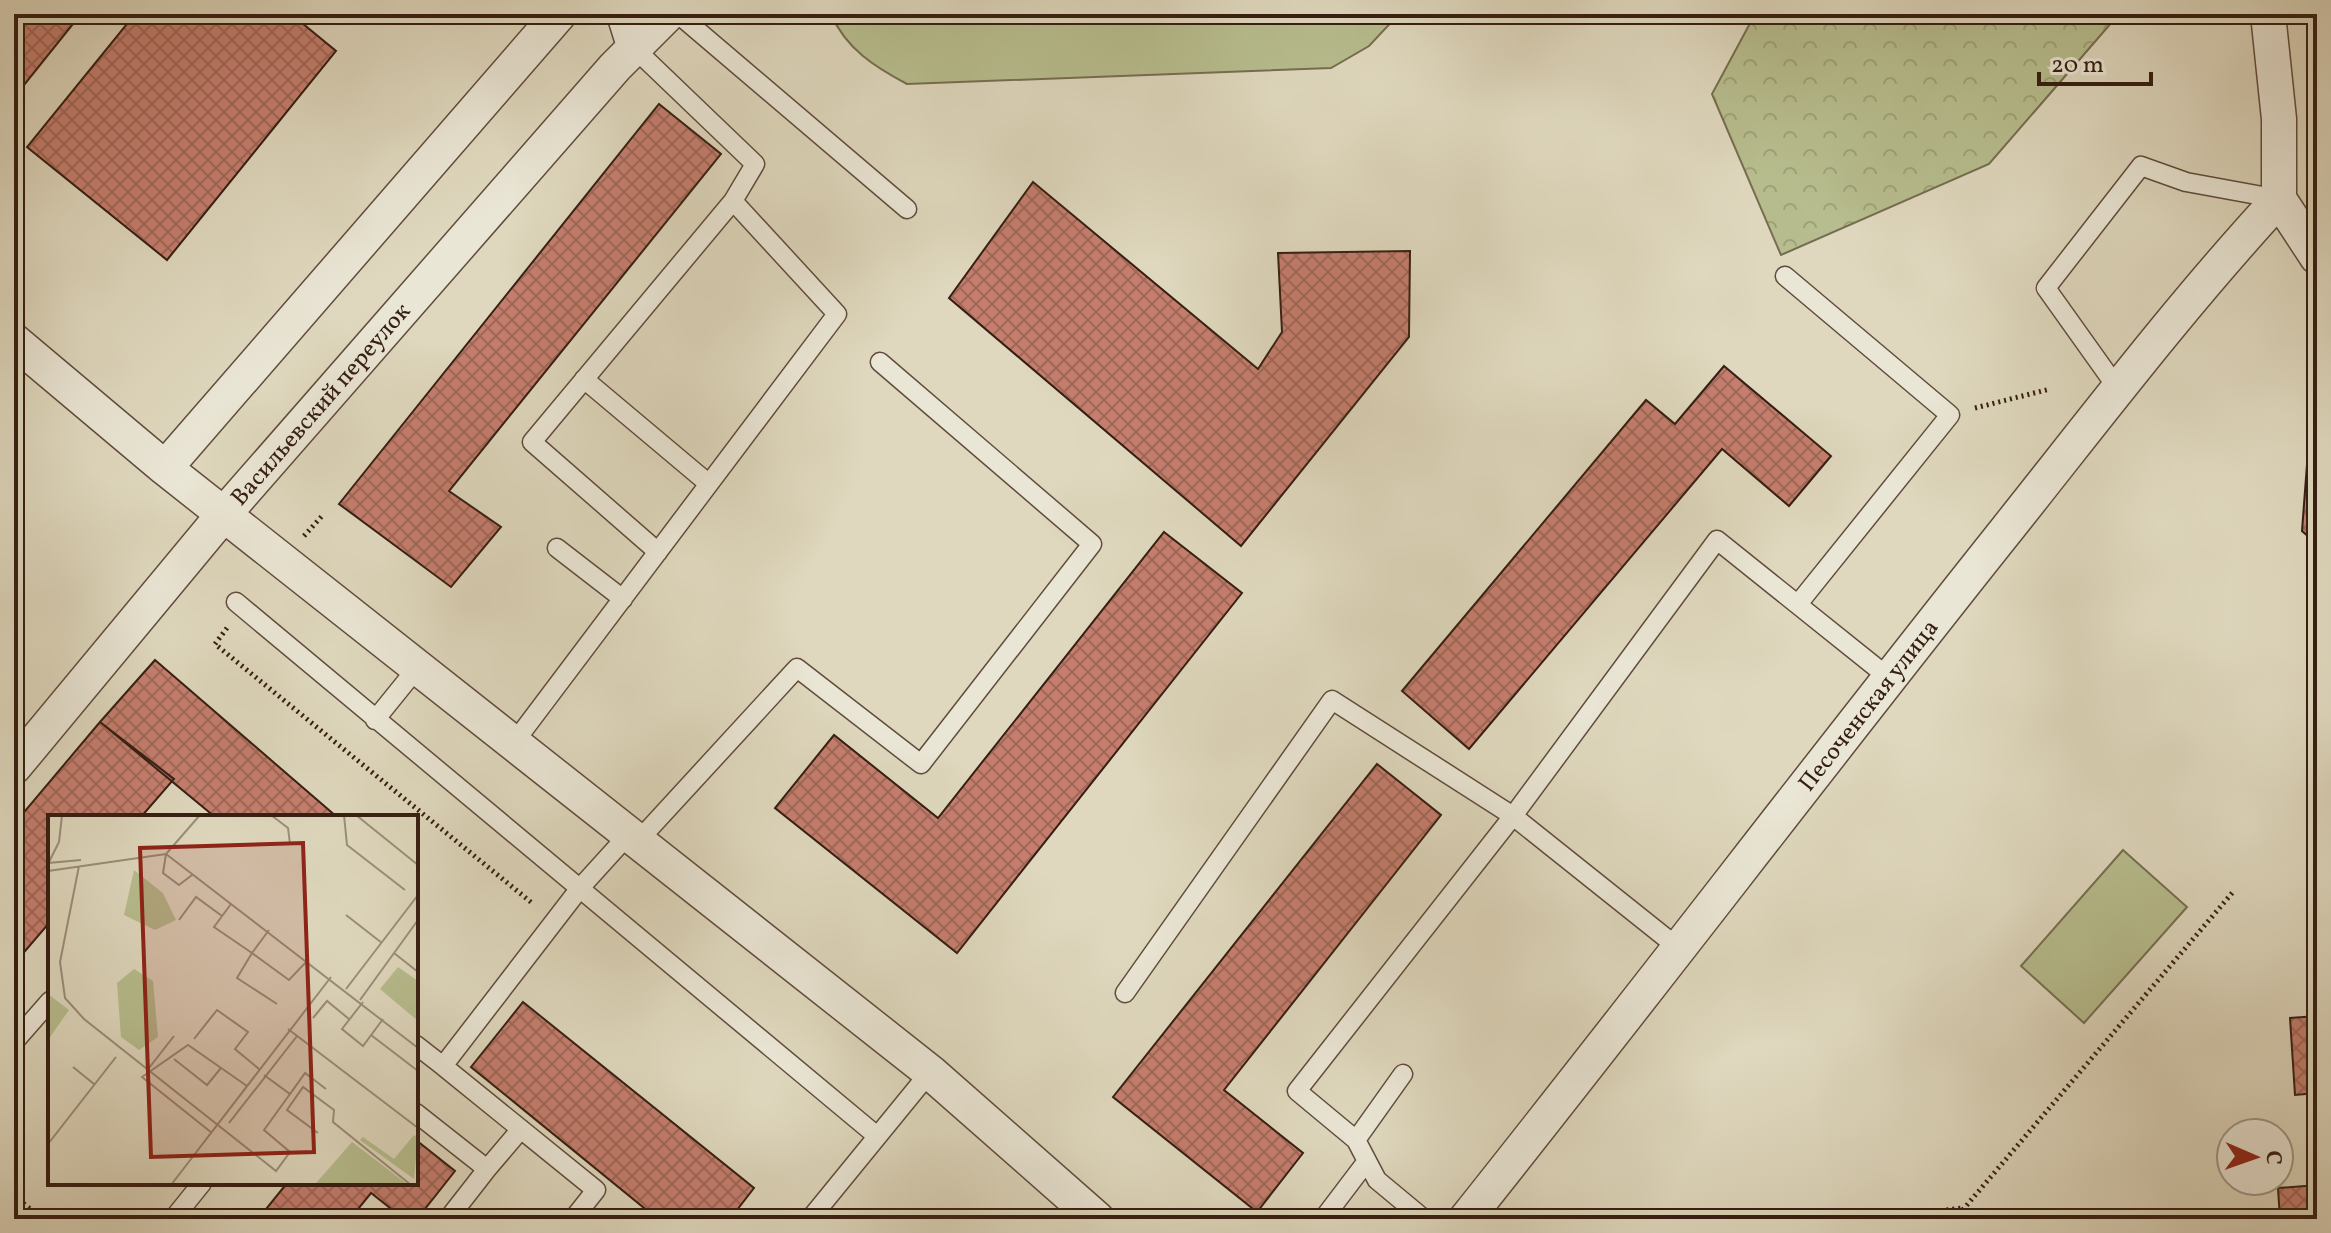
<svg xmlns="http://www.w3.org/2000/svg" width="2331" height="1233" font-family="Vollkorn,serif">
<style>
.grass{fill:#b7bd8e;stroke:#766e50;stroke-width:2}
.forest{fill:url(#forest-crowns);stroke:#766e50;stroke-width:2}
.building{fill:url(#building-cross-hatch);stroke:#351e12;stroke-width:2}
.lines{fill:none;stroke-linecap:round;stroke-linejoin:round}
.lane-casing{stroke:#604c3d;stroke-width:21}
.street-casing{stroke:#604c3d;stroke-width:37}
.path{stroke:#351e12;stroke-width:5;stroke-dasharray:2 4;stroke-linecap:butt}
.lane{stroke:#eae6d5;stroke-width:18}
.street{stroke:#eae6d5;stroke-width:34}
.labels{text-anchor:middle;stroke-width:6;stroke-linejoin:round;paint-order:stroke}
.street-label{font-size:24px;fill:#351e12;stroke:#eae6d5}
.inset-road{fill:none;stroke:#9b8e79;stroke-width:2}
.view{fill:#8f2418;fill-opacity:0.15;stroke:#8f2418;stroke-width:4}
.inset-edge{fill:none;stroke:#351e12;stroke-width:4}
</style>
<defs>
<pattern id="forest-crowns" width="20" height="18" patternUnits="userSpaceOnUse" patternTransform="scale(2)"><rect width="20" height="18" fill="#b7bd8e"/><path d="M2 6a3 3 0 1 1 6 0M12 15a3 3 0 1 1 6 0" fill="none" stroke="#9ea279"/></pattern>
<pattern id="building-cross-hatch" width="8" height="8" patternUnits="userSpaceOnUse" patternTransform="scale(2)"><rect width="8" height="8" fill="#c57e6e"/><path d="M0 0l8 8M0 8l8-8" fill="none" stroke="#a16759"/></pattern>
</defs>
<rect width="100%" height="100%" fill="#dfd8be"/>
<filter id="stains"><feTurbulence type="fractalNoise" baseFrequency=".0025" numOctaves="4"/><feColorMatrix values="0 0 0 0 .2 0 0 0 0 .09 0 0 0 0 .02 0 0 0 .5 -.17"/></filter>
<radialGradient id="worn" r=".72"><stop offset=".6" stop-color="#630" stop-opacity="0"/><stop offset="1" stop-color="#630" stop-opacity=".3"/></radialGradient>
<!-- grass -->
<path class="grass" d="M 831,14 L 1399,14 L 1369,46 L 1331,68 L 907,84 C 875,67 846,49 831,14 Z
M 2123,850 L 2187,907 L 2084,1023 L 2021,966 Z"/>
<!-- forest -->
<path class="forest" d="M 1755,14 L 2119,14 L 1989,164 L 1781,255 L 1712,94 Z"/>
<!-- building -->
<path class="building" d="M 14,14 L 81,14 L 16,95 L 14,93 Z
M 135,14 L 291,14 L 336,51 L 167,260 L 27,147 Z
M 659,104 L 721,154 L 449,491 L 501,527 L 451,587 L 339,504 Z
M 1033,182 L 1258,369 L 1282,332 L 1278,253 L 1410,251 L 1409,337 L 1241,546 L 949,298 Z
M 2317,331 L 2317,544 L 2302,531 Z
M 1724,366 L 1831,456 L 1789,506 L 1722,449 L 1469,749 L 1402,691 L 1646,400 L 1675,424 Z
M 1164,532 L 1242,593 L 957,953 L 775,808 L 834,735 L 938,818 Z
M 155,660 L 337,817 L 215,817 L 100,722 Z
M 100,722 L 174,779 L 141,817 L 50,817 L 50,922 L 14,964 L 14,824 Z
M 1377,764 L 1441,815 L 1224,1090 L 1303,1153 L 1257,1212 L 1113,1097 Z
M 523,1002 L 754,1188 L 730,1219 L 636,1219 L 644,1208 L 471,1067 Z
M 2317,1016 L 2317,1093 L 2295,1095 L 2290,1018 Z
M 416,1140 L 455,1171 L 417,1219 L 404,1219 L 371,1193 L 350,1219 L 258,1219 L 287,1183 L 416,1183 Z
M 2317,1185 L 2317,1219 L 2280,1219 L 2278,1188 Z"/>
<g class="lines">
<defs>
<path id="lane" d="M 678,14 L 907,209
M 1785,276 L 1950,415 L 1798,604
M 584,379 L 709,484
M 2118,389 L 2046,288 L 2141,166 L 2186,182 L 2279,199
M 557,548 L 623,599
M 658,552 L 532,442 L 733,201
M 236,602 L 877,1136
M 375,720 L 417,668
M 513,744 L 837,314 L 733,201 L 755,164 L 635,49
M 638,841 L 797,668 L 921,764 L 1092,544 L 880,362
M 1125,993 L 1332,700 L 1513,816 L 1717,540 L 1888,677
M 14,1042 L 50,1001
M 416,1045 L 443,1066
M 416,1113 L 487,1169 L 448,1219
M 1356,1140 L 1403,1074
M 487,1169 L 521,1129
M 173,1219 L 202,1183
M 573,1219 L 596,1190 L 443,1066 L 580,888 L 629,834
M 810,1219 L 930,1072
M 1323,1219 L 1367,1161
M 1424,1219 L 1377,1180 L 1356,1140 L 1297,1091 L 1513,816 L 1681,950"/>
<path id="street" d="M 624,14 L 635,49
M 2268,14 L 2279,119 L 2279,199 L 2317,257
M 14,341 L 165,468 L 930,1072 L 1097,1219
M 165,468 L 559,14
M 14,767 L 224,514 L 615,67 L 668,14
M 1466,1219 C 1647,992 1823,760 2004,533 C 2094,420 2181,305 2279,199"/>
</defs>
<!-- lane casing -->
<use href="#lane" class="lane-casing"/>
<!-- street casing -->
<use href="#street" class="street-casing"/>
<!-- path -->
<path class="path" d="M 1975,408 L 2050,389
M 304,536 L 322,516
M 227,628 L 215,644 L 532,903
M 14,1196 L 43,1219
M 1869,1219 L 1963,1208
M 1955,1219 L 2233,892"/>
<!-- lane -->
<use href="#lane" class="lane"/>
<!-- street -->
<use href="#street" class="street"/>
</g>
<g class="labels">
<!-- street labels -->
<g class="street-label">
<text transform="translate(320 404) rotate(-49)" y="8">Васильевский переулок</text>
<text transform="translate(1868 705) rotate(-52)" y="8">Песоченская улица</text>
</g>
</g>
<!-- overview -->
<g transform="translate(48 815)">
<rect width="370" height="370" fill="#dfd8be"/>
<path d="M 86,154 L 105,166 L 110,222 L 91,235 L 73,222 L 69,168 Z" fill="#b7bd8e"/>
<path d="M 86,55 L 115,78 L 128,105 L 107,115 L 76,100 ZM 350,152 L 370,166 L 370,206 L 332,174 ZM 366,320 L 370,323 L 366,364 L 312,325 L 315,322 L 346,344 ZM 304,327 L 359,369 L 268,368 Z" fill="#b7bd8e"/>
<path d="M 0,179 L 21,195 L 0,225 Z" fill="#b7bd8e"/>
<path class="inset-road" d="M 223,0 L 240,13 L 242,29M 296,0 L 299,30 L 357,75M 308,0 L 370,50M 118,39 L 370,233M 118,39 L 115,58 L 131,70 L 144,60M 118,39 L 152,0M 0,48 L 33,45M 0,49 L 11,27 L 14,0M 31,51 L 12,147 L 17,183 L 36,204 L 228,356 L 242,337 L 216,315 L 242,279M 0,56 L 118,39M 183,89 L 166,112 L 204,138 L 189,163 L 229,189M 298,100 L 334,128M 131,105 L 148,82 L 174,101M 221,115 L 204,138 L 241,165 L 260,145M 346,138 L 370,157M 298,174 L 370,80M 312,185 L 370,105M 315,187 L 294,214 L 315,231 L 335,204M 265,203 L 279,186 L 301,204M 240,214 L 370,313M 323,220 L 370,256M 146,224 L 169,195 L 200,217 L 187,234 L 211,254M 126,244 L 159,270 L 173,253M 25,252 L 46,269M 101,253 L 126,221M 216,260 L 242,279 L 257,258 L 278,274M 181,308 L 249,221M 164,318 L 94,262 L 140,230 L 199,271M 270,318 L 239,295 L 255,272 L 286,295 L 285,307 L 363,370M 0,329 L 68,242M 123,370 L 283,162"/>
<path class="view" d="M 255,28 L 266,337 L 103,342 L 92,33 Z"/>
<rect width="370" height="370" class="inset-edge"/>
</g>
<!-- margin -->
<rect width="2331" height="1233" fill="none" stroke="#dfd8be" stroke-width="48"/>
<rect x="16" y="16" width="2299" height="1201" fill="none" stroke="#351e12" stroke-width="4"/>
<rect x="24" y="24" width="2283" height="1185" fill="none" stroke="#351e12" stroke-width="2"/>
<!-- north arrow -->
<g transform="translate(2255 1157) rotate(92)"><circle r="38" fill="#eae6d5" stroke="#a29687" stroke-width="2"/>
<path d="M0-6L14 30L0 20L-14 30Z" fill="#8f2418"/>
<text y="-12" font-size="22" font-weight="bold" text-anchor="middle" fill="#351e12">С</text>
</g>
<!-- scale -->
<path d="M2039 72v12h112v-12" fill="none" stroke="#351e12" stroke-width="4"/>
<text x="2051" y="72" font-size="24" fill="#351e12" stroke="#eae6d5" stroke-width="6" paint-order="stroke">20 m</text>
<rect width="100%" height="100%" filter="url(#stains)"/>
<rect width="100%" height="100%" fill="url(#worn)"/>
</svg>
